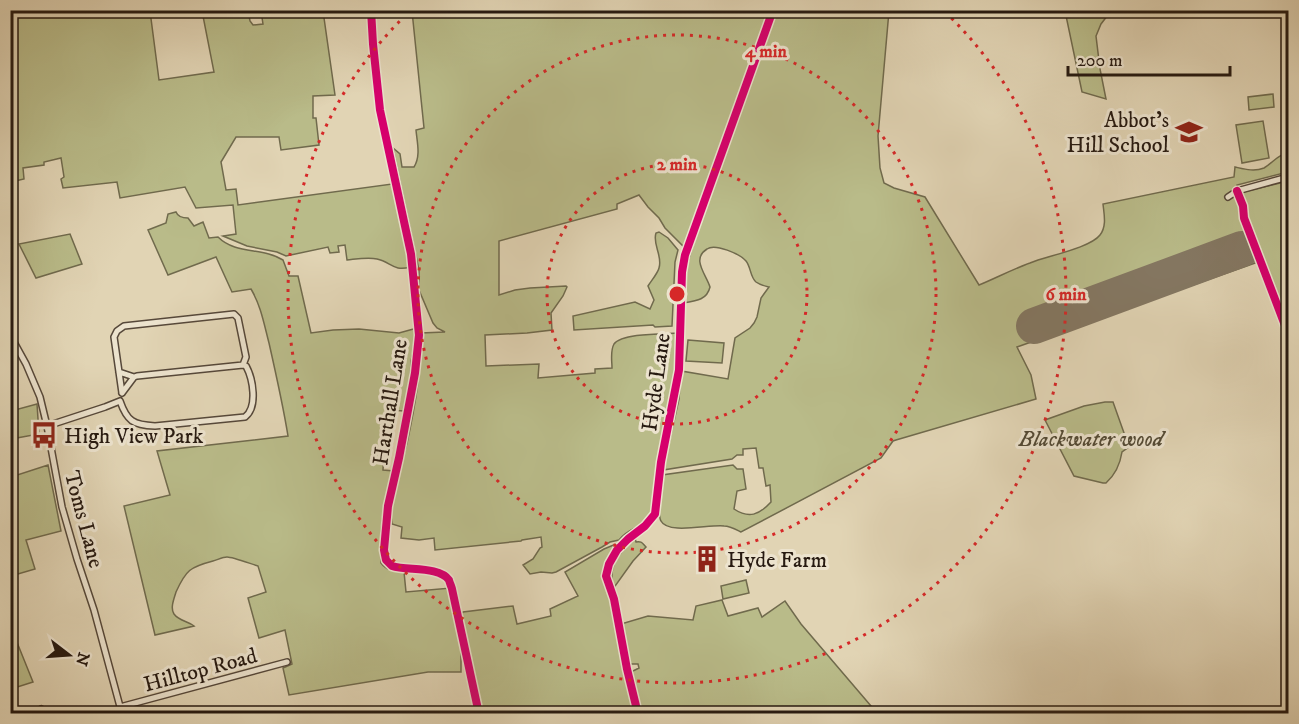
<svg xmlns="http://www.w3.org/2000/svg" width="1299" height="724" font-family="'IM FELL DW Pica',serif">
<style>
.green{fill:#b9bb89;stroke:#706a4d;stroke-width:1.5}
.lines{fill:none;stroke-linecap:round;stroke-linejoin:round}
.runway{stroke:#847762;stroke-width:36}
.street-casing{stroke:#56483a;stroke-width:8}
.street{stroke:#ece3ce;stroke-width:5}
.cycleway-casing{stroke:#ece3ce;stroke-width:11}
.cycleway{stroke:#d6006c;stroke-width:8}
.ring{fill:none;stroke:#d62828;stroke-width:3;stroke-dasharray:3 6}
.labels{text-anchor:middle;stroke-width:6;stroke-linejoin:round;paint-order:stroke}
.poi-label{font-size:22px;fill:#271a11;stroke:#ece3ce;text-anchor:start}
.street-label{font-size:22px;fill:#271a11;stroke:#ece3ce}
.park-label{font-size:22px;font-style:italic;fill:#534a35;stroke:#ece3ce}
.centre{fill:#d62828;stroke:#ece3ce;stroke-width:3}
.ring-label{font-size:18px;text-anchor:middle;font-weight:bold;fill:#d62828;stroke:#ece3ce;stroke-width:6;stroke-linejoin:round;paint-order:stroke}
</style>
<rect width="100%" height="100%" fill="#e1d4b4"/>
<filter id="stains"><feTurbulence type="fractalNoise" baseFrequency=".00333" numOctaves="4"/><feColorMatrix values="0 0 0 0 .2 0 0 0 0 .09 0 0 0 0 .02 0 0 0 .5 -.17"/></filter>
<radialGradient id="worn" r=".72"><stop offset=".6" stop-color="#630" stop-opacity="0"/><stop offset="1" stop-color="#630" stop-opacity=".3"/></radialGradient>
<!-- green -->
<path class="green" d="M 11,11 L 150,11 L 159,80 L 214,72 L 202,11 L 248,11 L 250,21 L 253,25 L 263,24 L 261,11 L 323,11 L 335,95 L 313,96 L 313,118 L 316,118 L 319,145 L 281,150 L 279,137 L 236,137 L 221,162 L 226,190 L 236,189 L 238,205 L 392,184 L 410,267 C 394,272 391,262 377,259 C 368,257 357,259 347,260 L 345,245 L 338,246 L 339,252 L 330,253 L 328,247 L 286,256 L 277,252 L 247,246 L 223,236 L 236,234 L 233,205 L 196,208 L 185,187 L 120,198 L 117,182 L 63,188 L 61,179 L 64,177 L 61,158 L 44,162 L 44,165 L 23,168 L 24,179 L 11,182 Z
M 412,11 L 770,11 L 685,245 L 683,246 L 665,228 L 659,218 L 648,207 L 639,195 L 617,204 L 617,209 L 499,241 L 499,295 L 515,290 L 530,288 L 566,286 L 567,287 L 563,296 L 551,313 L 552,330 L 527,333 L 485,335 L 486,366 L 539,364 L 538,378 L 595,373 L 595,369 L 612,368 C 612,361 610,351 614,344 C 622,333 664,334 678,333 L 676,370 L 654,510 C 647,529 630,525 619,540 L 610,542 L 602,547 L 556,572 L 552,573 L 541,572 L 530,574 L 523,565 L 533,559 L 540,548 L 542,547 L 541,537 L 522,540 L 521,541 L 435,550 L 434,538 L 419,540 L 401,538 L 402,527 L 392,524 C 388,496 400,470 407,443 C 415,407 422,369 421,333 L 445,332 L 437,328 L 433,323 L 419,290 L 419,270 L 393,148 L 400,154 L 402,167 L 414,167 C 421,156 417,142 416,130 L 424,128 Z
M 776,11 L 889,11 L 878,136 L 880,168 L 884,183 L 894,188 L 925,197 L 979,285 C 996,278 1013,269 1030,263 C 1047,256 1090,248 1100,235 C 1107,226 1104,214 1103,204 L 1234,177 L 1235,167 C 1244,169 1254,172 1264,168 C 1273,163 1278,154 1288,153 L 1288,172 L 1237,185 L 1237,190 L 1243,223 L 1258,262 L 1017,347 L 1031,375 L 1036,399 L 896,440 L 893,441 L 881,458 L 741,532 C 735,529 730,526 724,526 C 710,524 668,535 661,521 C 657,515 661,483 662,475 L 733,465 L 737,469 L 743,469 L 746,489 L 737,491 L 734,509 C 749,519 759,515 771,502 L 770,485 L 766,486 L 763,468 L 759,468 L 756,448 L 743,449 L 743,455 L 737,455 L 732,459 L 663,470 L 679,399 L 681,371 L 728,379 L 735,338 L 750,328 L 754,323 L 757,317 L 761,298 L 769,287 C 765,286 760,285 756,282 C 750,277 751,267 746,261 C 740,254 715,243 707,249 C 691,259 706,274 710,287 C 707,300 696,301 683,303 L 686,268 L 698,230 L 731,133 Z
M 1065,11 L 1111,11 L 1101,24 L 1096,36 L 1100,69 L 1106,99 L 1082,92 Z
M 1273,94 L 1274,107 L 1249,110 L 1248,97 Z
M 1263,121 L 1269,158 L 1242,163 L 1236,125 Z
M 1288,181 L 1288,340 L 1285,323 L 1247,219 L 1243,192 Z
M 176,212 C 178,217 183,218 188,218 L 194,226 L 203,222 L 209,238 L 218,237 C 236,255 263,247 283,260 L 289,276 L 298,276 L 311,333 L 333,330 L 359,329 L 399,333 L 417,328 L 417,337 L 411,361 L 410,384 L 405,411 L 386,410 L 383,470 L 394,471 C 384,500 379,533 381,563 C 387,571 394,571 404,572 L 406,592 L 451,588 L 461,644 L 461,672 L 428,672 L 289,695 L 283,668 L 292,664 L 285,630 L 259,638 L 248,598 L 266,592 L 258,566 C 251,564 233,557 227,557 C 223,557 217,560 213,561 C 190,567 186,570 176,592 C 174,599 170,608 174,614 C 179,621 188,621 194,626 L 155,635 L 124,506 L 170,495 L 157,451 L 288,436 C 283,405 276,374 269,343 C 264,324 261,306 251,289 L 232,292 L 216,257 L 168,275 L 148,230 L 166,223 L 168,214 Z
M 659,232 L 668,238 L 678,250 L 675,262 L 672,326 L 655,327 L 653,325 L 574,330 L 573,316 L 635,302 L 650,309 L 654,300 L 648,286 C 651,281 658,273 659,268 C 663,256 652,244 656,233 Z
M 70,234 L 82,264 L 36,278 L 19,244 Z
M 688,340 L 724,343 L 722,363 L 686,361 Z
M 1105,402 L 1113,402 L 1129,447 L 1122,452 C 1120,465 1115,475 1106,483 L 1103,483 L 1074,476 L 1045,420 L 1084,406 Z
M 37,404 L 39,434 L 11,439 L 11,411 Z
M 48,465 L 61,531 L 26,540 L 35,569 L 11,576 L 11,477 Z
M 635,538 L 636,542 C 642,541 642,543 646,547 L 633,561 L 613,589 C 608,564 618,555 635,538 Z
M 616,544 L 605,565 L 603,578 L 612,601 L 622,660 L 635,713 L 482,713 L 461,625 L 461,615 L 463,612 L 513,606 L 517,624 L 551,616 L 550,609 L 578,596 L 565,572 L 604,549 Z
M 746,580 L 749,593 L 723,599 L 721,586 Z
M 722,600 L 728,616 L 758,608 L 762,617 L 785,601 L 801,624 L 877,713 L 641,713 L 631,672 L 639,668 L 638,664 L 628,664 L 621,624 L 648,616 L 693,620 L 696,606 Z
M 10,625 L 33,682 L 11,689 L 10,689 Z"/>
<g class="lines">
<!-- runway -->
<path class="runway" d="M 1034,326 L 1242,249"/>
<defs>
<path id="street" d="M 371,10 L 373,44 L 380,110 L 411,254 L 419,335 L 415,373 L 399,458 L 388,506 L 384,550 L 386,560 L 392,566 C 407,571 439,566 449,580 C 449,581 452,588 452,589 L 479,714
M 1228,197 L 1237,191 L 1288,177
M 10,335 L 26,364 L 40,397 L 47,426 L 62,507 L 77,559 L 94,610 L 122,714
M 119,372 L 134,377
M 122,393 L 114,337 L 117,331 L 124,326 L 234,314 L 238,318 L 246,357 L 243,365
M 122,393 L 134,377 L 137,376 L 243,365
M 120,401 C 127,421 133,425 155,426 L 245,417 C 258,407 253,379 246,366 L 243,365
M 47,426 L 105,407 L 120,401
M 120,707 L 287,662
M 41,709 L 43,714
M 638,714 L 627,669 L 614,599 L 606,576 L 609,564 L 617,550 L 628,539 L 645,526 L 655,514 L 661,462 L 679,370 L 682,272 L 685,255 L 773,10"/>
</defs>
<!-- street casing -->
<use href="#street" class="street-casing"/>
<!-- street -->
<use href="#street" class="street"/>
<defs>
<path id="cycleway" d="M 371,10 L 373,44 L 380,110 L 411,254 L 419,335 L 415,373 L 399,458 L 388,506 L 384,550 L 386,560 L 392,566 C 407,571 439,566 449,580 C 449,581 452,588 452,589 L 479,714
M 1237,191 L 1243,206 L 1244,218 L 1286,328 L 1288,349
M 638,714 L 627,669 L 614,599 L 606,576 L 609,564 L 617,550 L 628,539 L 645,526 L 655,514 L 661,462 L 679,370 L 682,272 L 685,255 L 773,10"/>
</defs>
<!-- cycleway casing -->
<use href="#cycleway" class="cycleway-casing"/>
<!-- cycleway -->
<use href="#cycleway" class="cycleway"/>
</g>
<!-- distance rings -->
<g class="ring">
<circle cx="677" cy="294" r="130"/>
<circle cx="677" cy="294" r="259"/>
<path d="M945 12A389 389 0 1 1 409 12"/>
</g>
<!-- icons -->
<defs>
<symbol id="school-bare" viewBox="-9 -9 18 18"><path d="M0-5L7-2L0 1L-7-2ZM-4 1L0 2.5L4 1V4Q0 6-4 4Z" fill="#8f2418" stroke="#ece3ce" stroke-width="2.5" paint-order="stroke"/></symbol>
<symbol id="bus-bare" viewBox="-9 -9 18 18"><path d="M-5-6H5V4H4V6H2V4H-2V6H-4V4H-5ZM-3.5-4V0h7V-4ZM-3.5 1.2v1.5H-2V1.2ZM2 1.2v1.5H3.5V1.2Z" fill="#8f2418" stroke="#ece3ce" stroke-width="2.5" paint-order="stroke"/></symbol>
<symbol id="building-bare" viewBox="-9 -9 18 18"><path d="M-4-6H4V6H1V3H-1V6H-4ZM-2.5-4.3h1.7v1.8h-1.7ZM.8-4.3h1.7v1.8H.8ZM-2.5-1h1.7V.8h-1.7ZM.8-1h1.7V.8H.8Z" fill="#8f2418" stroke="#ece3ce" stroke-width="2.5" paint-order="stroke"/></symbol>
</defs>
<g fill-rule="evenodd">
<use href="#school-bare" x="1170" y="113" width="38" height="38"/>
<use href="#bus-bare" x="25" y="416" width="38" height="38"/>
<use href="#building-bare" x="688" y="540" width="38" height="38"/>
</g>
<g class="labels">
<!-- poi labels -->
<g class="poi-label">
<text x="1169" y="127" text-anchor="end">Abbot's<tspan x="1169" dy="25">Hill School</tspan></text>
<text x="64" y="443">High View Park</text>
<text x="727" y="567">Hyde Farm</text>
</g>
<!-- street labels -->
<g class="street-label">
<text transform="translate(655 382) rotate(-82)" y="8">Hyde Lane</text>
<text transform="translate(389 402) rotate(-81)" y="8">Harthall Lane</text>
<text transform="translate(85 519) rotate(75)" y="8">Toms Lane</text>
<text transform="translate(200 669) rotate(-15)" y="8">Hilltop Road</text>
</g>
<!-- park labels -->
<g class="park-label">
<text x="1091" y="446">Blackwater wood</text>
</g>
</g>
<circle cx="677" cy="294" r="9" class="centre"/>
<g class="ring-label">
<text x="766" y="57">4 min</text>
<text x="677" y="170">2 min</text>
<text x="1066" y="300">6 min</text>
</g>
<!-- margin -->
<rect width="1299" height="724" fill="none" stroke="#e1d4b4" stroke-width="36"/>
<rect x="12" y="12" width="1275" height="700" fill="none" stroke="#271a11" stroke-width="3"/>
<rect x="18" y="18" width="1263" height="688" fill="none" stroke="#271a11" stroke-width="1.5"/>
<!-- north arrow -->
<g transform="translate(69 655) rotate(107)" stroke="#ece3ce" stroke-width="4.5" paint-order="stroke">
<path d="M0-4.5L10 22L0 15L-10 22Z" fill="#271a11"/>
<text y="-9" font-size="16" font-weight="bold" text-anchor="middle" fill="#271a11">N</text>
</g>
<!-- scale -->
<path d="M1068 66v9h162v-9" fill="none" stroke="#271a11" stroke-width="3"/>
<text x="1077" y="66" font-size="18" fill="#271a11" stroke="#ece3ce" stroke-width="4.5" paint-order="stroke">200 m</text>
<rect width="100%" height="100%" filter="url(#stains)"/>
<rect width="100%" height="100%" fill="url(#worn)"/>
</svg>
